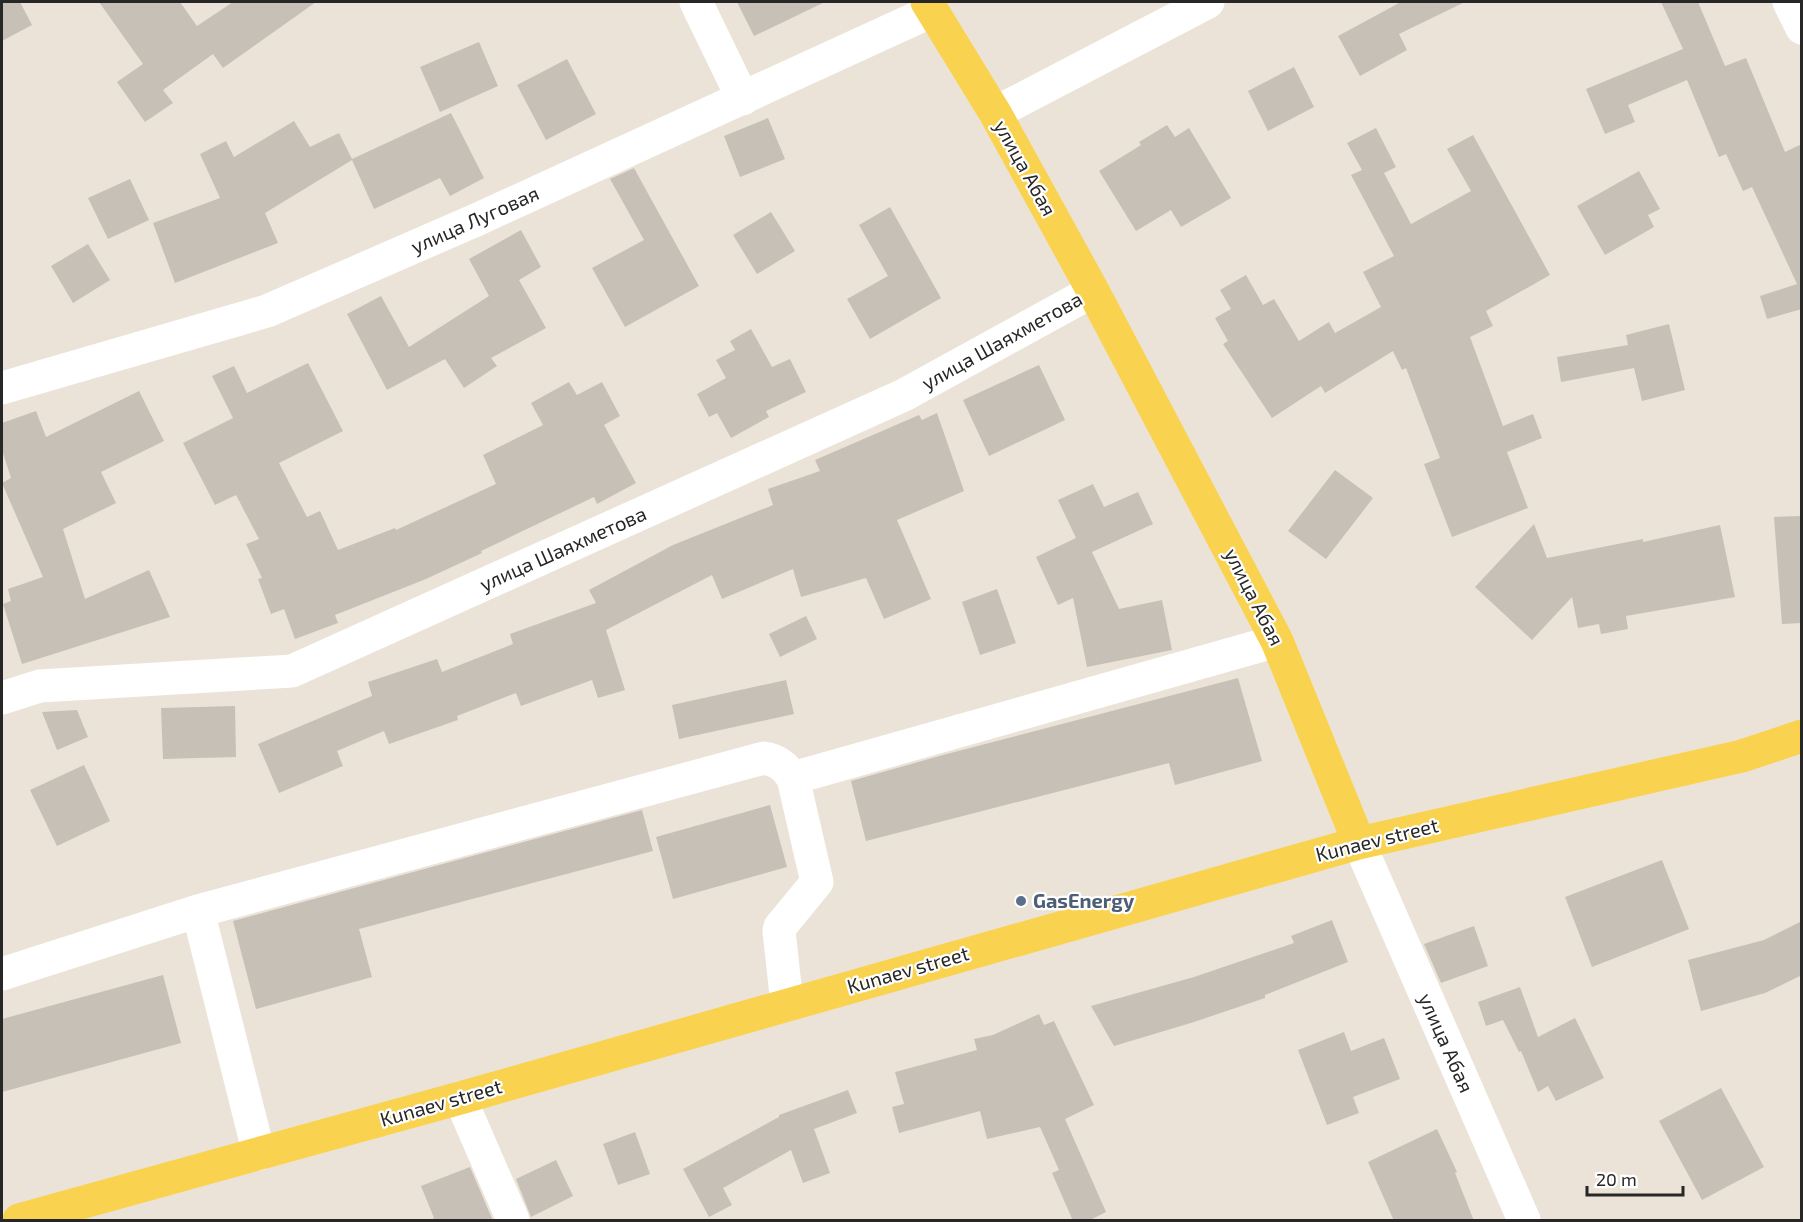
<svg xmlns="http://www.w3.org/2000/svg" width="1803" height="1222" font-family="'Exo 2',sans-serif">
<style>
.building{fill:#c6c0b7}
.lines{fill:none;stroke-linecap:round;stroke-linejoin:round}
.minor{stroke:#fff;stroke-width:33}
.major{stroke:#f9d34f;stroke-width:33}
.service-dot{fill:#5c6f8a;stroke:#fff;stroke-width:2}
.labels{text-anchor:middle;stroke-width:4.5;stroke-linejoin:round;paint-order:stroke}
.street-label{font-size:20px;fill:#272727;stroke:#fff}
.service-label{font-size:20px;font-weight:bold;fill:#4e5e75;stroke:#fff;text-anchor:start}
</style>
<rect width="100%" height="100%" fill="#ebe3d7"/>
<!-- building -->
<path class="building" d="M 2,2 L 20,2 L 32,25 L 2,41 Z
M 99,2 L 180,2 L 197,26 L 233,2 L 316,2 L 223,68 L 213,54 L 163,90 L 173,103 L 145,122 L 117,82 L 143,64 Z
M 737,2 L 825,2 L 754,36 Z
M 1401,2 L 1465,2 L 1399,34 L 1407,50 L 1360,76 L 1338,36 Z
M 1661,2 L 1698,2 L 1725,66 L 1746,58 L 1785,152 L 1802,144 L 1802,309 L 1767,319 L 1760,296 L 1797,284 L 1752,187 L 1743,191 L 1726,154 L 1719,157 L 1687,80 L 1628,105 L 1635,122 L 1605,134 L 1586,89 L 1683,49 Z
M 479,42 L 498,86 L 440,112 L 420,67 Z
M 567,59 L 596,114 L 546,140 L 517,85 Z
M 1294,67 L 1314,107 L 1268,131 L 1248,91 Z
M 451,113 L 484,178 L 450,196 L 440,178 L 374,209 L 352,160 L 265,213 L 278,243 L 175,283 L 153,223 L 220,198 L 200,154 L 226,141 L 234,157 L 294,121 L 310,147 L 339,133 L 352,159 Z
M 768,118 L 785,159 L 740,177 L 724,136 Z
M 1167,125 L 1175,137 L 1189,128 L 1231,198 L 1181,227 L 1171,210 L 1136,231 L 1099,171 L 1141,145 L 1139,142 Z
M 1376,128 L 1396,167 L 1384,173 L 1411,224 L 1471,191 L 1447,149 L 1473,135 L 1550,275 L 1486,311 L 1493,326 L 1470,337 L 1503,426 L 1533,414 L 1542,438 L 1507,452 L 1528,508 L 1452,537 L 1424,464 L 1440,458 L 1406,368 L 1402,370 L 1393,351 L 1325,393 L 1321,386 L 1272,418 L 1223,344 L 1228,341 L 1215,318 L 1231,309 L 1220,290 L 1246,275 L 1263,305 L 1274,299 L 1299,341 L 1329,322 L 1335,333 L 1381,307 L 1363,272 L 1394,256 L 1351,175 L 1362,170 L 1347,143 Z
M 634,168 L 699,286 L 625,327 L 592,268 L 644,240 L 610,179 Z
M 1639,171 L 1660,209 L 1648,215 L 1654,227 L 1605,255 L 1577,206 Z
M 130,179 L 149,220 L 108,239 L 88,198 Z
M 890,207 L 941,298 L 870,339 L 847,299 L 888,276 L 859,225 Z
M 771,212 L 795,251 L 757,274 L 733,235 Z
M 521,230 L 541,267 L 519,280 L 546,328 L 491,358 L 497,366 L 464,388 L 445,359 L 387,390 L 347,314 L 381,296 L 409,347 L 489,296 L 469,259 Z
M 88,244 L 110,280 L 73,303 L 51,266 Z
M 1669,324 L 1685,390 L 1642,401 L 1634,368 L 1561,382 L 1557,357 L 1628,345 L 1626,335 Z
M 751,329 L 772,367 L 790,359 L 806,392 L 766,411 L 769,417 L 731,438 L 717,413 L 709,417 L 697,394 L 726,378 L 716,360 L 735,350 L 730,341 Z
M 308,363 L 343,431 L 279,463 L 307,517 L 320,511 L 338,550 L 395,528 L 396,530 L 496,484 L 483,455 L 543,425 L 531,403 L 569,382 L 577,395 L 602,382 L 620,416 L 604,425 L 636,483 L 597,504 L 594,497 L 481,551 L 482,553 L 426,579 L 335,615 L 338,623 L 295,639 L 284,609 L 271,614 L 258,579 L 262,578 L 246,544 L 259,539 L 236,495 L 215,505 L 183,443 L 233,418 L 212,376 L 234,366 L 247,393 Z
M 1039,365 L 1065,420 L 989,456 L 963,400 Z
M 139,391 L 164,441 L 101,472 L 116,503 L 63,529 L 85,599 L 149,570 L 170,617 L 22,664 L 3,604 L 11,601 L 8,589 L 43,577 L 2,483 L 11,478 L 2,450 L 2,423 L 36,411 L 46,437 Z
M 937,413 L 964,491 L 897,520 L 931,599 L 884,619 L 866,578 L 801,597 L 793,569 L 722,599 L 712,575 L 606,630 L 625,690 L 598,698 L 592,680 L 521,706 L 516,693 L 457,716 L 458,720 L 389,744 L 384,731 L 337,751 L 343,766 L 279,793 L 258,744 L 372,696 L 368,682 L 437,659 L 442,672 L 513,644 L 510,634 L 596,603 L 589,590 L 673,545 L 773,505 L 768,489 L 820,471 L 815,460 L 919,415 L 922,420 Z
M 1335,470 L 1373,498 L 1326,559 L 1288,531 Z
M 1093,484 L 1104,507 L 1138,492 L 1153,524 L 1092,552 L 1119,609 L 1162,600 L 1172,650 L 1087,667 L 1073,598 L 1058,605 L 1036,557 L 1076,538 L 1058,500 Z
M 1802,516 L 1802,623 L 1782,624 L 1774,517 Z
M 1534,524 L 1547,558 L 1643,539 L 1643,542 L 1720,525 L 1735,597 L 1626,616 L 1628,629 L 1601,634 L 1599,624 L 1578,628 L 1572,597 L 1532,640 L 1475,587 Z
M 997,589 L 1016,643 L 980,655 L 962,602 Z
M 806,616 L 817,639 L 780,657 L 769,634 Z
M 1238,678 L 1262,761 L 1175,785 L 1169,763 L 866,841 L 851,781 L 943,755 Z
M 786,680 L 794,714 L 679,739 L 672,705 Z
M 235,706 L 236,757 L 163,759 L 161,708 Z
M 77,710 L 88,737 L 57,750 L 42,712 Z
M 84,765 L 110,821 L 57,846 L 30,790 Z
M 770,805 L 787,867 L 673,899 L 656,837 Z
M 642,810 L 653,851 L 359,929 L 372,977 L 256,1009 L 233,921 Z
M 1662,860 L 1689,929 L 1592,967 L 1565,897 Z
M 1332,920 L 1348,962 L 1265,995 L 1265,998 L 1194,1022 L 1114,1046 L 1091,1006 L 1194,977 L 1294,943 L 1291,936 Z
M 1802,921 L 1802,975 L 1765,993 L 1701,1011 L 1688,960 L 1764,940 Z
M 1474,926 L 1488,966 L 1441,983 L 1424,944 Z
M 163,975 L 181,1043 L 2,1092 L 2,1019 Z
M 1520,987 L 1538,1037 L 1575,1018 L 1604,1078 L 1556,1101 L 1548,1086 L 1538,1092 L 1521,1051 L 1519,1052 L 1503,1020 L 1486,1026 L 1478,1002 Z
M 1039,1014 L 1044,1025 L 1054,1021 L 1094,1105 L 1065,1119 L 1106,1212 L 1088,1221 L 1073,1221 L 1052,1173 L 1059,1170 L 1040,1127 L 987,1139 L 980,1111 L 899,1133 L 892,1107 L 904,1104 L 895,1072 L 977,1050 L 974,1039 L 993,1035 Z
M 1344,1032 L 1351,1051 L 1384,1038 L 1400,1079 L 1353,1097 L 1359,1113 L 1327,1125 L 1298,1050 Z
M 1721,1088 L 1764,1167 L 1702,1200 L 1659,1121 Z
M 848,1090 L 857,1113 L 814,1129 L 830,1173 L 803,1183 L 791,1150 L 723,1188 L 732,1205 L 709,1217 L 683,1169 L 779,1117 L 779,1115 Z
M 1437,1129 L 1457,1172 L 1455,1173 L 1474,1221 L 1394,1221 L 1368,1162 Z
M 635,1132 L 650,1174 L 618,1185 L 603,1144 Z
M 556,1160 L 573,1196 L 531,1217 L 516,1179 Z
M 470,1167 L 493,1221 L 429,1221 L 434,1218 L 421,1186 Z"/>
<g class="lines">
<!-- minor -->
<path class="minor" d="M 696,2 L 743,99
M 1789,2 L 1802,28
M 995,113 L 1208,2
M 2,388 L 267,311 L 476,220 L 932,11
M 2,698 L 40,686 L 292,671 L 904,395 L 1093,291
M 793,778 L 1277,641
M 1359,843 L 1524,1220
M 198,911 L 259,1154
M 2,974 L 198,911 L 764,758 C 778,760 785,767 793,778 L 817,882 L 780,927 L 779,931 L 787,1004
M 460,1098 L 513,1220"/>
<!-- major -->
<path class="major" d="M 927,2 L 995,113 L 1093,291 L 1277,641 L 1359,843
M 19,1220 L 460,1098 L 1359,843 L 1742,756 L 1802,736"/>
</g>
<!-- markers -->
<circle class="service-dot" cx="1021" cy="901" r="6"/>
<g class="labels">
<!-- street labels -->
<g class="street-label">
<text transform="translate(1025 168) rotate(61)" y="7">улица Абая</text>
<text transform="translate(475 220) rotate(-24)" y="7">улица Луговая</text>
<text transform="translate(1002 341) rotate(-29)" y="7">улица Шаяхметова</text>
<text transform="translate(563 549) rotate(-24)" y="7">улица Шаяхметова</text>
<text transform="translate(1254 597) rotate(63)" y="7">улица Абая</text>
<text transform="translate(1377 840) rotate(-14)" y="7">Kunaev street</text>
<text transform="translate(908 970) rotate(-16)" y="7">Kunaev street</text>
<text transform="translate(1446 1043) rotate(66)" y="7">улица Абая</text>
<text transform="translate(441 1103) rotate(-16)" y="7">Kunaev street</text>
</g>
<!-- service labels -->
<g class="service-label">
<text x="1033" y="908">GasEnergy</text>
</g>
</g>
<!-- border -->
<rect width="1803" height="1222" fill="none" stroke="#272727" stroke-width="6"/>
<!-- scale -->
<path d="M1587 1186v9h96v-9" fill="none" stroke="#272727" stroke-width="3"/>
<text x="1596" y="1186" font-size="18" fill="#272727" stroke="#ffffff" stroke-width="4.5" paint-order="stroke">20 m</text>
</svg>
